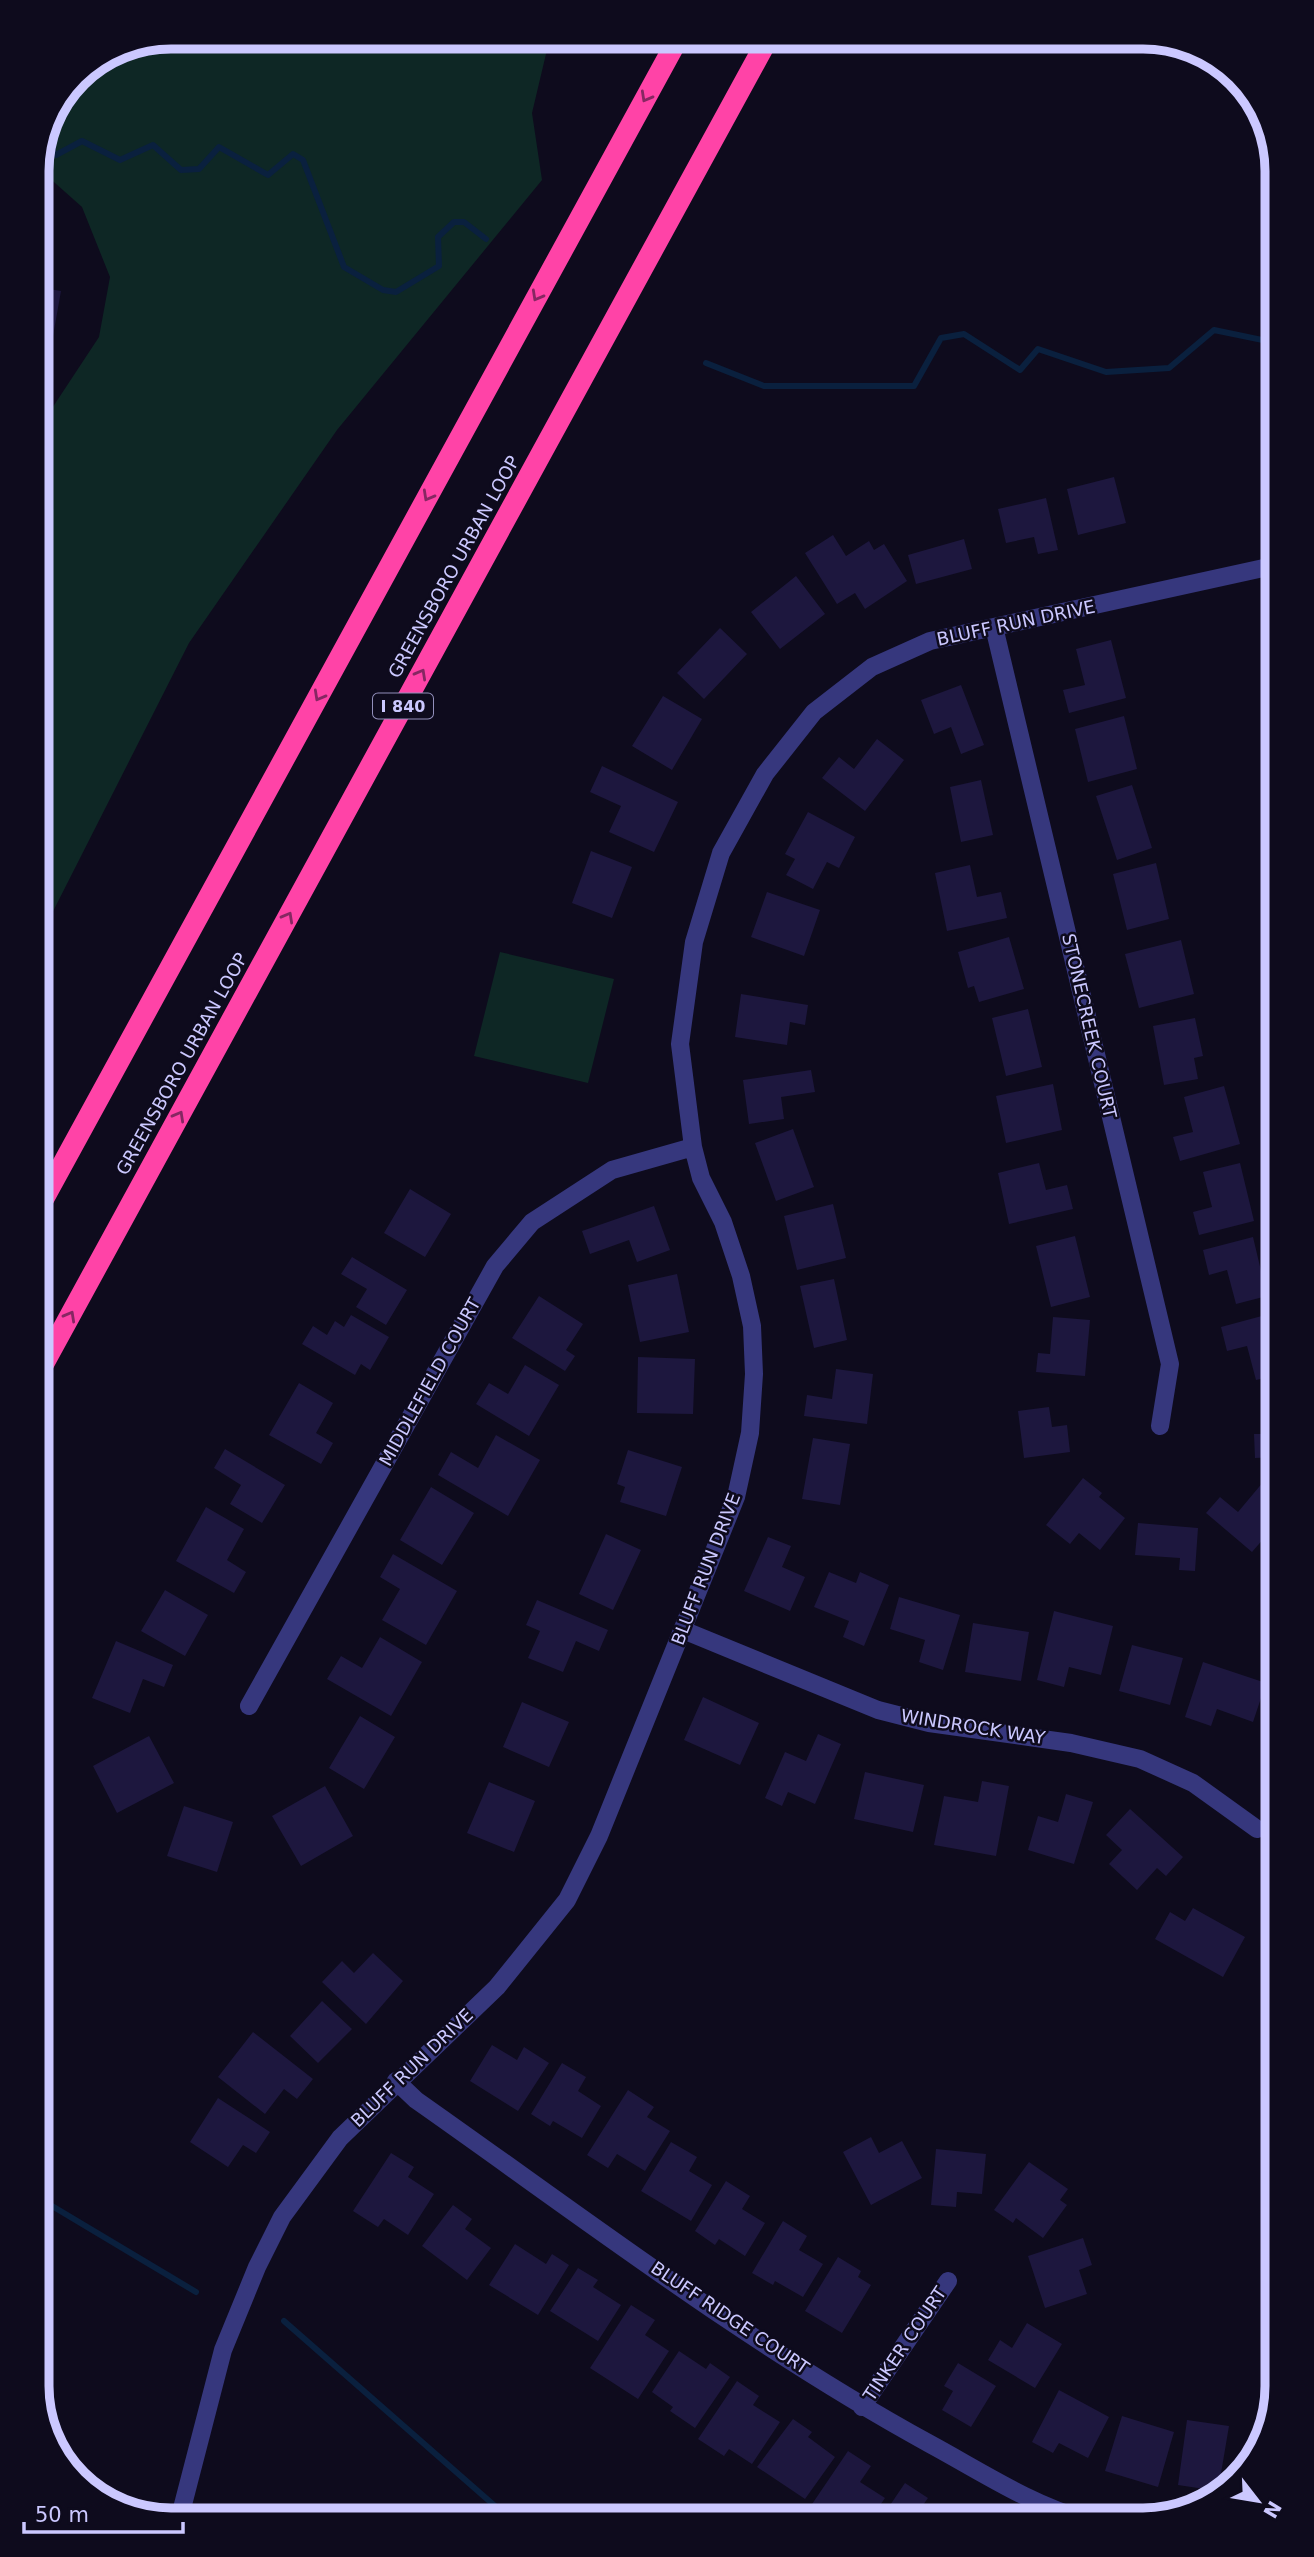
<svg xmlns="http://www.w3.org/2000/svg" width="1314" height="2557" font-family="'DejaVu Sans',sans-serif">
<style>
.green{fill:#0e2725}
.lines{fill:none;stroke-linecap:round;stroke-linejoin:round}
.stream{stroke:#0a203e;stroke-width:6}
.building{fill:#1d173e}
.minor{stroke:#36377d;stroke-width:18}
.highway{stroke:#ff43a7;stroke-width:21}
.oneway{stroke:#862762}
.labels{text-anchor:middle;stroke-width:5;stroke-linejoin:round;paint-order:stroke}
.shield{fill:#0e0b1d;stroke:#928fbb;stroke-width:2}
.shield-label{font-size:16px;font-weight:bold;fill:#cbc8ff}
.street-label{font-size:18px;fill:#cbc8ff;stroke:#0e0b1d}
.rim{fill:none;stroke:#cbc8ff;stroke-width:9}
</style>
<rect width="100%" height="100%" fill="#0e0b1d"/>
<!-- green -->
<path class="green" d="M 171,37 L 550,37 L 532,113 L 542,180 L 337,430 L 189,643 L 37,943 L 37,431 L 99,337 L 110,277 L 82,207 L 37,167 L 37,162 L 76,76 L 120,47 Z
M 500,952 L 614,979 L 588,1083 L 474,1056 Z"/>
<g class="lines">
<!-- stream -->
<path class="stream" d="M 46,142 L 56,155 L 82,141 L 120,160 L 153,145 L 181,170 L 199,169 L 219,147 L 268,175 L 293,154 L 303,160 L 344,267 L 383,290 L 396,292 L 439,266 L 438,237 L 454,222 L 464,222 L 486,239
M 706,363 L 764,386 L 914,386 L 941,338 L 964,334 L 1020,370 L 1038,349 L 1106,372 L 1169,368 L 1214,330 L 1277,343
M 37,2197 L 196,2292
M 284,2321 L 511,2520"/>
</g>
<!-- building -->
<path class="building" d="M 37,209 L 53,238 L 37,246 Z
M 37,287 L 61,291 L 53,336 L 37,333 Z
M 1114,477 L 1126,523 L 1078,535 L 1067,489 Z
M 1046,498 L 1058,550 L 1038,554 L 1034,537 L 1006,543 L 998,509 Z
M 833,535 L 846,556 L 869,541 L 874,550 L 884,544 L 907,581 L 865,609 L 855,593 L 837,604 L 805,553 Z
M 964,539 L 972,569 L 916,584 L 908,555 Z
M 796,576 L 825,614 L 780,649 L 751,612 Z
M 720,628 L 747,654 L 704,699 L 677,673 Z
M 1111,640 L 1126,698 L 1069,713 L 1063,690 L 1085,685 L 1076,649 Z
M 961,685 L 984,745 L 961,754 L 951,727 L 934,734 L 921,700 Z
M 663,696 L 702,719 L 672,770 L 632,746 Z
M 1124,716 L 1137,769 L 1088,782 L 1075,729 Z
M 877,739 L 904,760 L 865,811 L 822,778 L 839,757 L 854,769 Z
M 602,766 L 678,802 L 654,852 L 609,832 L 621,806 L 590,792 Z
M 981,780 L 993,835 L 961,842 L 950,787 Z
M 1132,785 L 1152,848 L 1117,860 L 1096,796 Z
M 808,812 L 855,837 L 839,868 L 827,862 L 813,889 L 786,875 L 795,859 L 785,854 Z
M 591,851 L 632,867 L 612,918 L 572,903 Z
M 1156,863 L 1169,919 L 1127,930 L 1113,874 Z
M 970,865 L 977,897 L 1001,892 L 1007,918 L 947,931 L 935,873 Z
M 767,892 L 820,910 L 804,956 L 751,937 Z
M 1009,937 L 1024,989 L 979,1002 L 974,986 L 968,988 L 958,952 Z
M 1181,940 L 1194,994 L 1139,1008 L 1125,954 Z
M 741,994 L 808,1005 L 805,1025 L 790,1022 L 787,1045 L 735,1037 Z
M 1028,1009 L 1042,1067 L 1006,1076 L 992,1018 Z
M 1195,1018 L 1203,1056 L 1194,1058 L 1198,1079 L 1164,1085 L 1153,1026 Z
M 811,1070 L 815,1092 L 781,1097 L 784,1119 L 749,1124 L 743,1080 Z
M 1053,1084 L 1062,1130 L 1006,1143 L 996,1096 Z
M 1224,1086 L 1240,1144 L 1180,1161 L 1173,1137 L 1193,1132 L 1184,1097 Z
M 793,1129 L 814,1187 L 776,1201 L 755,1143 Z
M 1039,1163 L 1046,1190 L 1067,1185 L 1073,1209 L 1009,1224 L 998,1173 Z
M 1240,1163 L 1254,1221 L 1199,1235 L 1193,1212 L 1212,1207 L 1203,1172 Z
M 410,1189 L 451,1214 L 425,1257 L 384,1233 Z
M 833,1204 L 846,1258 L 797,1270 L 784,1216 Z
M 654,1206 L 670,1250 L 637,1262 L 629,1240 L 590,1254 L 582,1231 Z
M 1075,1236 L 1090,1297 L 1051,1307 L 1036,1246 Z
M 1253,1237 L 1267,1296 L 1236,1304 L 1227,1270 L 1209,1275 L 1203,1250 Z
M 352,1257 L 407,1290 L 386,1325 L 356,1307 L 367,1289 L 341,1274 Z
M 677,1274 L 689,1332 L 640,1342 L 628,1285 Z
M 834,1279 L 847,1340 L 814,1348 L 800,1286 Z
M 539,1296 L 583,1324 L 566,1350 L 575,1356 L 565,1371 L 512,1338 Z
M 1277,1312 L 1277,1375 L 1256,1380 L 1247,1346 L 1227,1351 L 1221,1327 Z
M 351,1315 L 389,1337 L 370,1370 L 361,1364 L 355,1375 L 302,1344 L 313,1326 L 327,1335 L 335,1321 L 344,1327 Z
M 1053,1317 L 1090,1320 L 1085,1376 L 1036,1372 L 1038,1353 L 1050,1354 Z
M 638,1357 L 695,1359 L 693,1414 L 637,1413 Z
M 525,1365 L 559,1385 L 529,1436 L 476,1404 L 489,1383 L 508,1394 Z
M 836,1369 L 873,1374 L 867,1424 L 804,1416 L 807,1395 L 832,1399 Z
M 299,1383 L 333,1403 L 316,1433 L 333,1443 L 321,1464 L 269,1435 Z
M 1277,1394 L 1277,1457 L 1255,1458 L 1254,1434 L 1264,1434 L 1262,1395 Z
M 1049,1407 L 1052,1427 L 1067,1425 L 1070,1452 L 1024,1458 L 1018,1411 Z
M 496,1435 L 540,1460 L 508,1516 L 438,1475 L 451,1452 L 478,1468 Z
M 813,1438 L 850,1444 L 840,1505 L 802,1499 Z
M 225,1449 L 285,1485 L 262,1523 L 230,1504 L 241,1485 L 214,1468 Z
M 628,1450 L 682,1467 L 666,1516 L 620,1502 L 625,1487 L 617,1484 Z
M 1083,1478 L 1102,1493 L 1099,1497 L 1125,1518 L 1100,1550 L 1079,1533 L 1070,1544 L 1046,1525 Z
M 1264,1481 L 1277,1493 L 1277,1533 L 1272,1529 L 1252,1552 L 1206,1513 L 1220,1497 L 1238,1512 Z
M 431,1487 L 474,1513 L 442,1565 L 400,1540 Z
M 206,1507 L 244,1529 L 227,1560 L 246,1572 L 234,1593 L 176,1561 Z
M 1138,1523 L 1198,1528 L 1195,1571 L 1179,1570 L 1180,1558 L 1135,1555 Z
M 606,1534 L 641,1550 L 613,1610 L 579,1594 Z
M 768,1537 L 791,1546 L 782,1567 L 805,1577 L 790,1611 L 744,1591 Z
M 393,1554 L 457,1591 L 426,1645 L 382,1620 L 400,1589 L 380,1577 Z
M 829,1572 L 856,1583 L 860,1572 L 889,1585 L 864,1646 L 843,1637 L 849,1621 L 814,1607 Z
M 165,1590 L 208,1615 L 185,1656 L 141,1631 Z
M 899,1597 L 960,1615 L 943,1670 L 919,1662 L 925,1640 L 890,1629 Z
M 537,1600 L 608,1630 L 599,1651 L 576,1641 L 563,1672 L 528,1658 L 540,1631 L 526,1625 Z
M 1054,1611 L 1113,1626 L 1101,1675 L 1069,1667 L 1064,1687 L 1037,1680 Z
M 973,1623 L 1029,1632 L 1021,1681 L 965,1672 Z
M 380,1637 L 422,1662 L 391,1716 L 327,1679 L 341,1656 L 362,1668 Z
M 116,1641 L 173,1665 L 164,1687 L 143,1679 L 130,1713 L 92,1698 Z
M 1132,1645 L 1183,1658 L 1170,1705 L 1119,1691 Z
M 1203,1662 L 1266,1683 L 1253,1722 L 1217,1709 L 1211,1726 L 1185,1717 Z
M 703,1697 L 759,1723 L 740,1765 L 684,1740 Z
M 522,1702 L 569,1722 L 549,1767 L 503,1747 Z
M 360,1716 L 395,1737 L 364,1789 L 329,1768 Z
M 818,1734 L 841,1744 L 815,1804 L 788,1792 L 782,1806 L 765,1798 L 785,1752 L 806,1761 Z
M 149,1736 L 174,1783 L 117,1813 L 93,1766 Z
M 865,1772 L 924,1785 L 913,1832 L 854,1819 Z
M 982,1781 L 1009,1786 L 996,1856 L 934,1845 L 944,1796 L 978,1802 Z
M 489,1782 L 535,1801 L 514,1852 L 467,1833 Z
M 325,1786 L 353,1836 L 301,1866 L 272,1816 Z
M 1066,1794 L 1093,1802 L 1074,1864 L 1028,1850 L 1038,1816 L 1058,1822 Z
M 184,1806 L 233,1822 L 217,1872 L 167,1856 Z
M 1130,1809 L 1183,1857 L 1166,1876 L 1157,1868 L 1137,1890 L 1109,1864 L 1122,1850 L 1106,1835 Z
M 1193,1908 L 1245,1937 L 1223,1977 L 1155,1939 L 1170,1912 L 1185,1921 Z
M 373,1953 L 403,1981 L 366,2024 L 322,1982 L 342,1961 L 354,1973 Z
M 322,2001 L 352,2029 L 318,2063 L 290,2036 Z
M 253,2032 L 313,2079 L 297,2099 L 284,2089 L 265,2114 L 218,2077 Z
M 492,2045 L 517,2060 L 524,2047 L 549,2063 L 518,2111 L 470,2081 Z
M 562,2063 L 586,2077 L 578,2091 L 601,2106 L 582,2138 L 553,2121 L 550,2126 L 531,2114 Z
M 628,2090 L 654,2107 L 647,2117 L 670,2131 L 645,2171 L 617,2154 L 608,2168 L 587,2155 Z
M 218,2098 L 270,2132 L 256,2153 L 243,2145 L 228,2167 L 190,2142 Z
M 871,2137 L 879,2153 L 902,2141 L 922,2178 L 871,2205 L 843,2152 Z
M 671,2142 L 697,2157 L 689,2171 L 712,2185 L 691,2221 L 641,2191 Z
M 936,2149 L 986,2154 L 982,2194 L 957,2192 L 956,2207 L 931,2205 Z
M 391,2153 L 414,2167 L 408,2177 L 434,2194 L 408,2235 L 384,2219 L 378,2227 L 353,2211 Z
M 1029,2162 L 1068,2189 L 1060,2200 L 1067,2205 L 1043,2238 L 1016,2218 L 1013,2223 L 994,2210 Z
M 726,2181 L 750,2196 L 742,2209 L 765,2223 L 745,2256 L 719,2239 L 715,2245 L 695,2231 Z
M 453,2205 L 472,2219 L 465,2229 L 491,2248 L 467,2280 L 422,2246 Z
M 783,2221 L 807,2236 L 799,2250 L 823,2264 L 803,2297 L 775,2281 L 773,2285 L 752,2273 Z
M 1083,2238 L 1092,2265 L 1079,2270 L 1087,2294 L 1045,2308 L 1028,2256 Z
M 515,2244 L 546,2264 L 552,2254 L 569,2265 L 538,2315 L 489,2285 Z
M 838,2257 L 861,2271 L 858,2277 L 871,2285 L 842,2333 L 805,2311 Z
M 578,2268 L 598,2280 L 593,2287 L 621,2305 L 598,2341 L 550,2311 Z
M 631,2305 L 655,2320 L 645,2335 L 669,2351 L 638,2399 L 590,2368 Z
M 1027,2323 L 1062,2344 L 1035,2388 L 988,2360 L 1000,2340 L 1012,2348 Z
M 679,2351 L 706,2369 L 710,2363 L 730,2377 L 695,2428 L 670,2411 L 673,2407 L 652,2392 Z
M 958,2363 L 996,2386 L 971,2427 L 942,2410 L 953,2391 L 944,2386 Z
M 737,2381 L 759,2396 L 753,2405 L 780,2422 L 752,2464 L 729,2449 L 724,2456 L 698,2439 Z
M 1059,2390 L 1109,2417 L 1088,2458 L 1059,2443 L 1053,2453 L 1032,2442 Z
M 1122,2416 L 1174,2432 L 1158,2487 L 1105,2471 Z
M 793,2419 L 812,2432 L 808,2437 L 835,2457 L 805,2499 L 757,2467 Z
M 1187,2420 L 1229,2426 L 1218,2491 L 1178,2485 Z
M 1256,2424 L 1266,2425 L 1254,2461 L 1253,2461 Z
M 848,2451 L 871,2466 L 860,2482 L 885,2498 L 870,2520 L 816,2520 L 806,2513 Z
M 905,2483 L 928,2498 L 918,2512 L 931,2520 L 880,2520 Z"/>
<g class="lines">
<!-- minor -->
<path class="minor" d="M 994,627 L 1170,1364 L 1160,1426
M 683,1630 L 878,1710 L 929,1723 L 1071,1743 L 1140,1759 L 1193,1783 L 1257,1829
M 249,1706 L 495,1266 L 532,1222 L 612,1170 L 693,1147
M 396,2081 L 416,2100 C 584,2218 749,2345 930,2444 C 980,2471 1031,2505 1086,2520
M 862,2407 L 948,2281
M 179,2520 L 223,2350 L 257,2267 L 282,2217 L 340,2138 L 497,1987 L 567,1900 L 599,1836 L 736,1497 L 750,1433 L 754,1374 L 752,1326 L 741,1276 L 723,1222 L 701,1178 L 693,1147 L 680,1044 L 694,942 L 721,853 L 765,774 L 814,712 L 872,667 L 930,641 L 1277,565"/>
<!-- highway -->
<path class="highway" d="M 37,1211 L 679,37
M 37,1376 L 769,37"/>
</g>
<!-- one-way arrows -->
<defs><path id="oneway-chevron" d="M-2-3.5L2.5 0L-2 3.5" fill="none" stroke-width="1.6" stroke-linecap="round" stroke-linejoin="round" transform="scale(1.75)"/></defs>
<g class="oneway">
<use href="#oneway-chevron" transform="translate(646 97) rotate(119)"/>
<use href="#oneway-chevron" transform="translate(537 296) rotate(119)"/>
<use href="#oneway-chevron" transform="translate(428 496) rotate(119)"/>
<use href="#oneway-chevron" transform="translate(421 674) rotate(-61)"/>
<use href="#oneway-chevron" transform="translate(319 696) rotate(119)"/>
<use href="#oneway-chevron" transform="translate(288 917) rotate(-61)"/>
<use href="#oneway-chevron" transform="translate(179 1116) rotate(-61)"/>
<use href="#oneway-chevron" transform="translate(70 1316) rotate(-61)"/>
</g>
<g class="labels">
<!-- shield labels -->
<rect class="shield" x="373" y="693.5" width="60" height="25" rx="5"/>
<g class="shield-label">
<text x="403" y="712">I 840</text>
</g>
<!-- street labels -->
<g class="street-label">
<text transform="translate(454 567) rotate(-61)" y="6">GREENSBORO URBAN LOOP</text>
<text transform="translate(1016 623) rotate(-12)" y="6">BLUFF RUN DRIVE</text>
<text transform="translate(1089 1026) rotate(77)" y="6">STONECREEK COURT</text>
<text transform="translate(182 1064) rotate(-61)" y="6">GREENSBORO URBAN LOOP</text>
<text transform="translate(430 1382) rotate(-61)" y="6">MIDDLEFIELD COURT</text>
<text transform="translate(706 1569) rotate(-69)" y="6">BLUFF RUN DRIVE</text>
<text transform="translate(973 1727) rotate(9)" y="6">WINDROCK WAY</text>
<text transform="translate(412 2068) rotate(-44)" y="6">BLUFF RUN DRIVE</text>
<text transform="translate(730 2318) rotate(34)" y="6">BLUFF RIDGE COURT</text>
<text transform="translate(905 2344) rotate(-56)" y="6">TINKER COURT</text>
</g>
</g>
<!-- crop -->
<path d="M0 0H1314V2557H0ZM171 49H1143A122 122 0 0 1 1265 171V2386A122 122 0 0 1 1143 2508H171A122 122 0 0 1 49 2386V171A122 122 0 0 1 171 49Z" fill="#0e0b1d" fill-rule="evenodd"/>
<path class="rim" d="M171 49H1143A122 122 0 0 1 1265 171V2386A122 122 0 0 1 1143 2508H171A122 122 0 0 1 49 2386V171A122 122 0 0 1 171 49Z"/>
<!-- north arrow -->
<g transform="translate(1258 2501) rotate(121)" stroke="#0e0b1d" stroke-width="5" paint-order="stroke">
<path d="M0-5L12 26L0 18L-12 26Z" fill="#cbc8ff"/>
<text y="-10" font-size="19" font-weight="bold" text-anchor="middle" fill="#cbc8ff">N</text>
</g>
<!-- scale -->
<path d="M24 2522v10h159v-10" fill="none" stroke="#cbc8ff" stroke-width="3.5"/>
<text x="35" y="2522" font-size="21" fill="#cbc8ff" stroke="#0e0b1d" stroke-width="5" paint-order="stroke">50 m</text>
</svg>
